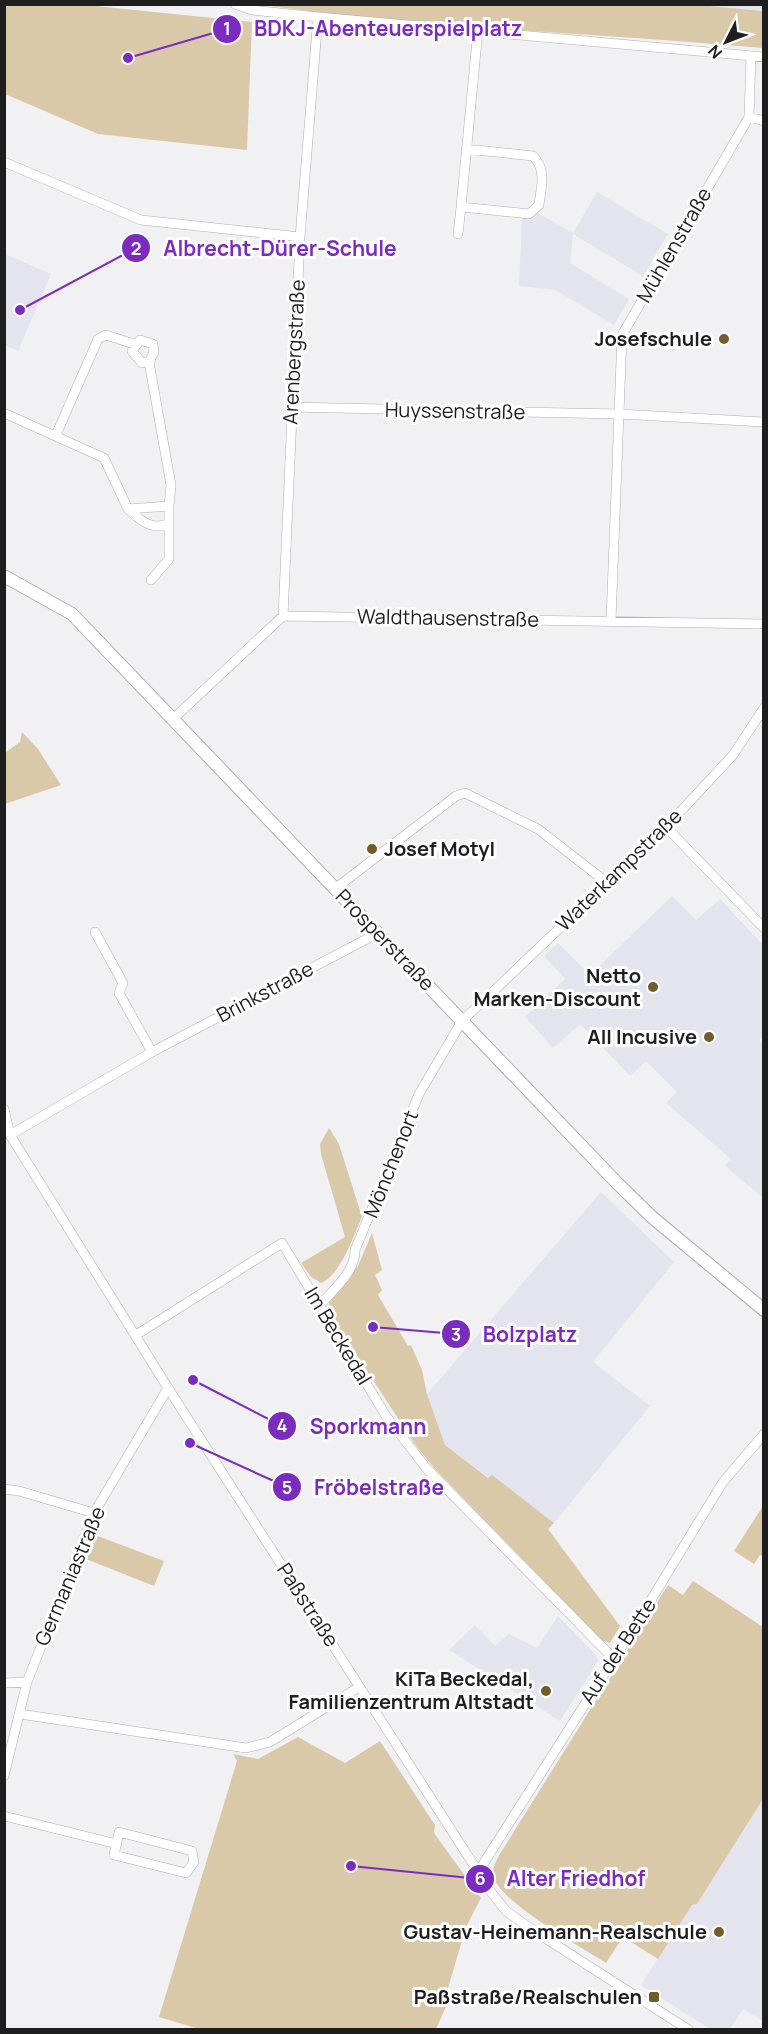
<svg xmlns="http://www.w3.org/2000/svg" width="768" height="2034" font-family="Manrope,sans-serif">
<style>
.built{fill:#e4e4ee}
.green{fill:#d9c9a8}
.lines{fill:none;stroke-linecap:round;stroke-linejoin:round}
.street-casing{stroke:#afaeb1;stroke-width:10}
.secondary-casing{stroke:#afaeb1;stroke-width:14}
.street{stroke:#fff;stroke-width:9}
.secondary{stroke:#fff;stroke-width:12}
.poi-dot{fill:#735c2c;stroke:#fefeff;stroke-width:2}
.labels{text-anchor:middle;stroke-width:6;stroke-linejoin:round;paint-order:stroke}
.street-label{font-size:20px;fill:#1e1e1f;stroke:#fefeff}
.poi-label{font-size:20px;font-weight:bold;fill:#1e1e1f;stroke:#fefeff;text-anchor:end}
.leader{fill:none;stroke:#7b2cbf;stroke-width:2}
.callout-dot{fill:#7b2cbf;stroke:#fefeff;stroke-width:2}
.mark-label{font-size:18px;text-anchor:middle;font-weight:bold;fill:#fff}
.callout-label{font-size:21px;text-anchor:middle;font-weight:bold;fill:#7b2cbf;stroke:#fefeff;stroke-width:6;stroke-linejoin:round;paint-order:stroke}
</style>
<rect width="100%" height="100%" fill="#f1f1f4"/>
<!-- built -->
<path class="built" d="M 698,5 L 763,5 L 763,11 Z
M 597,192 L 668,234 L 643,276 L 573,234 L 570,263 L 629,299 L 614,325 L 555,290 L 519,286 L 522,218 L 530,218 L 538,213 L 573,233 Z
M 5,254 L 51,274 L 18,351 L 5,345 Z
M 672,896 L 696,920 L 720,899 L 763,945 L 764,1036 L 759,1040 L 764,1045 L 763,1198 L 724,1165 L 731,1159 L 666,1103 L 677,1092 L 646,1061 L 630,1076 L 580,1024 L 553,1048 L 525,1017 L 565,979 L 544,956 L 558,943 L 590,975 Z
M 601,1192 L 674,1262 L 593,1362 L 650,1406 L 554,1523 L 492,1476 L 489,1478 L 445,1445 L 427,1394 Z
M 558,1616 L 595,1654 L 598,1661 L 560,1721 L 449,1650 L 475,1625 L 495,1646 L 509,1634 L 537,1648 Z
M 763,1799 L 763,2021 L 743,2009 L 730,2029 L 710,2029 L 641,1985 L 692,1905 L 697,1904 Z"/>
<!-- green -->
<path class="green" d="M 5,4 L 86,5 L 252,22 L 247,150 L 98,134 L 5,94 Z
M 262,5 L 698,5 L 763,11 L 763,48 C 596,33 428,28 262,5 Z
M 22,732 L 38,749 L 61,785 L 5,804 L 5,753 L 20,742 Z
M 329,1128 L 339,1144 L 362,1217 C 354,1235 340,1276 321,1283 L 311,1277 L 301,1263 L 345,1237 L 321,1154 L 320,1144 Z
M 372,1233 L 382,1270 L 375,1275 L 382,1290 L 378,1295 L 408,1346 L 411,1345 L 422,1370 L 427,1394 L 445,1445 L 488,1478 L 492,1475 L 554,1523 L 548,1529 L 620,1626 L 610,1643 L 602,1641 L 434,1468 L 414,1443 L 330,1314 L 329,1303 L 358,1266 Z
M 763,1506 L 763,1557 L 760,1555 L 754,1564 L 734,1551 Z
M 95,1535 L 164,1561 L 154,1586 L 86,1559 Z
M 693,1581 L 763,1627 L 763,1799 L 697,1904 L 692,1905 L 658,1959 L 623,1937 L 606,1963 C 583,1948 497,1901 493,1875 C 492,1869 496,1862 498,1857 L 668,1585 L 683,1595 Z
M 298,1737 L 345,1763 L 380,1741 L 435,1825 L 434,1833 L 481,1898 L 466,1927 L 443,2005 L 446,2007 L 436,2029 L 202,2030 L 159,2017 L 237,1761 L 233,1754 L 258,1759 Z"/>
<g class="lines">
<defs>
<path id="street" d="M 235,4 L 252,10 L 318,17 L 764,57
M 749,117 L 764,121
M 466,149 L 533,156 C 547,170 541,187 539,205 L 529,214 L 461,207 L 478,30
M 4,162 L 141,220 L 300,237
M 458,234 L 461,207
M 291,407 L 619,414 L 764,422
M 4,413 L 104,458 L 128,509 L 169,506 L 171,485 L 149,362 L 154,352 L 153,344 L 140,340 L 132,351 L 142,363 L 149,362
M 56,435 L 98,339 L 106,335 L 134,344
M 128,509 C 140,520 153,532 169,523
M 151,580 L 169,559 L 169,506
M 283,616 L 300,237 L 318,17
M 611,620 L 622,335 L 749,117 L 751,56
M 173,719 L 283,616 L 764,624
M 666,827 L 764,928
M 336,888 L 456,796 L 465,793 L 538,829 L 606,882
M 95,932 L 123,983 L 119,993 L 152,1052
M 4,1109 L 10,1135 L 168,1388 L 491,1892 L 506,1911 L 534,1931 L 689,2030
M 10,1135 L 152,1052 L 378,933
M 320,1305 C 333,1290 356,1271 355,1250 L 419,1094 L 462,1021 L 666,827 L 733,755 L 764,708
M 136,1335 L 282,1243 L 386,1416 L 427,1469 L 613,1658
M 4,1489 L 19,1491 L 94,1513
M 4,1683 L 27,1682
M 20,1714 L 246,1748 L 270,1742 L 359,1687
M 4,1776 L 27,1682 L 94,1513 L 168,1388
M 4,1816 L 117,1844
M 119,1832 L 192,1851 L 194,1862 L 186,1873 L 114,1855 Z
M 478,1872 L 643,1613 L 723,1482 L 764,1434"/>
<path id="secondary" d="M 4,576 L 72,614 L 617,1183 L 653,1218 L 764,1310"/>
</defs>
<!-- street casing -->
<use href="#street" class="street-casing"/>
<!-- secondary casing -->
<use href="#secondary" class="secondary-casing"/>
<!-- street -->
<use href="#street" class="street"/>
<!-- secondary -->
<use href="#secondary" class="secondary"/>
</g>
<!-- markers -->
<g class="poi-dot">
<circle cx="724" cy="339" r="6"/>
<circle cx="372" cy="849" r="6"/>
<circle cx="653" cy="987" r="6"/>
<circle cx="709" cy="1037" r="6"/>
<circle cx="546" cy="1691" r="6"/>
<circle cx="719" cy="1932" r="6"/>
<rect x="648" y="1991" width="12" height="12" rx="3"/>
</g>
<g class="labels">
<!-- street labels -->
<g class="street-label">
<text transform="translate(674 245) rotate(-60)" y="7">Mühlenstraße</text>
<text transform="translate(294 352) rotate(-87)" y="7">Arenbergstraße</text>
<text transform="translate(455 411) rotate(1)" y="7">Huyssenstraße</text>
<text transform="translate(448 618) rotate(1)" y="7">Waldthausenstraße</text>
<text transform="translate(619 870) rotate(-44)" y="7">Waterkampstraße</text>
<text transform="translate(385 940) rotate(46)" y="7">Prosperstraße</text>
<text transform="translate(265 992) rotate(-28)" y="7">Brinkstraße</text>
<text transform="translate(391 1164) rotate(-68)" y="7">Mönchenort</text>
<text transform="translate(338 1336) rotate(59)" y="7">Im Beckedal</text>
<text transform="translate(70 1576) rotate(-67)" y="7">Germaniastraße</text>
<text transform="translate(308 1605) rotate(57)" y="7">Paßstraße</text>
<text transform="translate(618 1651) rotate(-57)" y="7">Auf der Bette</text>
</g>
<!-- poi labels -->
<g class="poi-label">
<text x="712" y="346">Josefschule</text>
<text x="384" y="856" text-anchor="start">Josef Motyl</text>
<text x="641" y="983">Netto<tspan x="641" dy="23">Marken-Discount</tspan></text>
<text x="697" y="1044">All Incusive</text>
<text x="534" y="1686">KiTa Beckedal,<tspan x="534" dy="23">Familienzentrum Altstadt</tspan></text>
<text x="707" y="1939">Gustav-Heinemann-Realschule</text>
<text x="642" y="2004">Paßstraße/Realschulen</text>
</g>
</g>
<!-- callouts -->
<path class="leader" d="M128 58L227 29M20 310L136 248M373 1327L456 1334M193 1380L282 1426M190 1443L287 1487M351 1866L480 1879"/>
<g class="callout-dot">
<circle cx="128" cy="58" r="6"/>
<circle cx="20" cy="310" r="6"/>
<circle cx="373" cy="1327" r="6"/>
<circle cx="193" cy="1380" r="6"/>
<circle cx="190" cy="1443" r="6"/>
<circle cx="351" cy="1866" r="6"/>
<circle cx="227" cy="29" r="15"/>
<circle cx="136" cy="248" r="15"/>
<circle cx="456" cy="1334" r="15"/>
<circle cx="282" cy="1426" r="15"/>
<circle cx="287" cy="1487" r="15"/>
<circle cx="480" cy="1879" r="15"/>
</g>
<g class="mark-label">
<text x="227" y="35">1</text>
<text x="136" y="255">2</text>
<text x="456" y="1341">3</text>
<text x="282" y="1432">4</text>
<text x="287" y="1494">5</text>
<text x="480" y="1885">6</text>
</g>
<g class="callout-label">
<text x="388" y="36">BDKJ-Abenteuerspielplatz</text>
<text x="280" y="256">Albrecht-Dürer-Schule</text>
<text x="530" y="1342">Bolzplatz</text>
<text x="368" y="1434">Sporkmann</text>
<text x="379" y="1495">Fröbelstraße</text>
<text x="576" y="1886">Alter Friedhof</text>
</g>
<!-- border -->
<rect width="768" height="2034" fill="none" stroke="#1e1e1f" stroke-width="12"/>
<!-- north arrow -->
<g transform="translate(726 42) rotate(228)" stroke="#fefeff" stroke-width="4.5" paint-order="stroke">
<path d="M0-4.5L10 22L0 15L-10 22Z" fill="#1e1e1f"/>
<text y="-9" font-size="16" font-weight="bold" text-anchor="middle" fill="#1e1e1f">N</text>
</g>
</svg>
